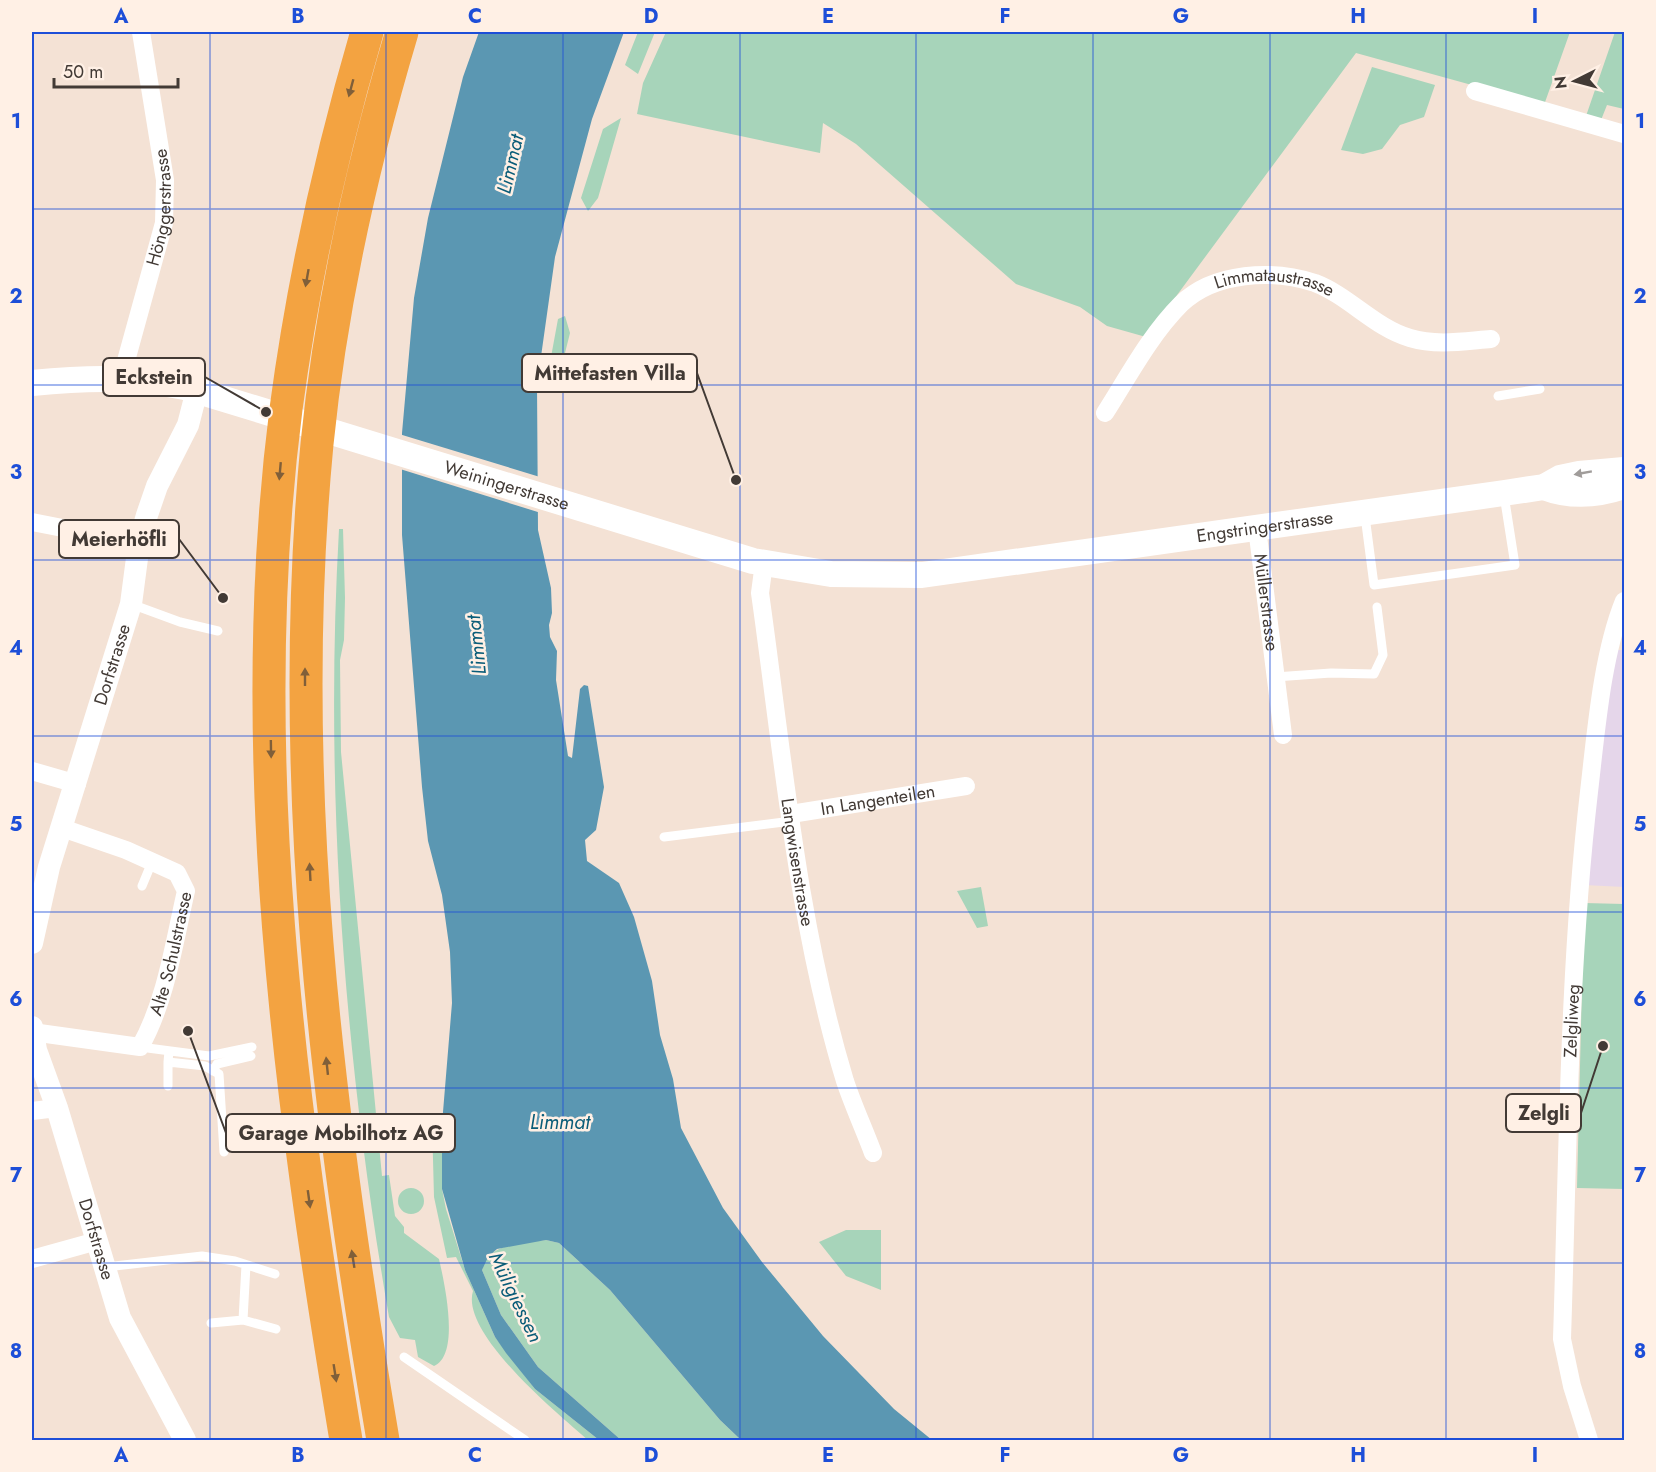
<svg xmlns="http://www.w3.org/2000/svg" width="1656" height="1472" font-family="Jost,sans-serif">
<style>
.education{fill:#e5d6ea}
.green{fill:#a7d4ba}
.water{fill:#5b97b2}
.pier{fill:#f4e2d5}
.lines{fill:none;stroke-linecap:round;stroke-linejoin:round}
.service{stroke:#fff;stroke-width:9}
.minor{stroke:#fff;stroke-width:18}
.tertiary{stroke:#fff;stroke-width:22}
.secondary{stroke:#fff;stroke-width:26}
.motorway{stroke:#f3a341;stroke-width:33}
.oneway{fill:#805f39}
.oneway2{fill:#a09c9a}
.grid{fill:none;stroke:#1d4ed8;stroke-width:1.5;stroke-opacity:0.55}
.labels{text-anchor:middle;stroke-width:5;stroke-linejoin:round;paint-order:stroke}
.street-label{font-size:18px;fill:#423a35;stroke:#fff0e5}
.water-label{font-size:20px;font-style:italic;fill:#0a5c78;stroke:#fff0e5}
.leader{fill:none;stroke:#423a35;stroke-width:2}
.callout-dot{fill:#423a35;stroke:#fff0e5;stroke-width:2}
.callout{fill:#fff0e5;stroke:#423a35;stroke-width:2}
.callout-label{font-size:20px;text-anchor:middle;font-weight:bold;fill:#423a35}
.neatline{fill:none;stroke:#1d4ed8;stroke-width:2}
.grid-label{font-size:20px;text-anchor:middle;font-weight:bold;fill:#1d4ed8}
</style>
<rect width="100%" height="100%" fill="#f4e2d5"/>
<!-- education -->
<path class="education" d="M 1616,650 L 1624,650 L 1624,887 L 1584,885 L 1595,778 Z"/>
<!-- green -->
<path class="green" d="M 638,32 L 655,32 L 638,74 L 625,65 Z
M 666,32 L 1570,32 L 1544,105 L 1356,53 L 1146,337 L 1107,326 L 1080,307 L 1016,284 L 856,144 L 823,123 L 820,153 L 637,114 L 643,83 Z
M 1615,32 L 1624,32 L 1624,109 L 1607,105 L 1601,120 L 1586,116 Z
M 1372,67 L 1435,85 L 1424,117 L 1400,125 L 1382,149 L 1363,154 L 1341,150 Z
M 621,118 L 598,198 L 588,211 L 581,198 L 603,129 Z
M 565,316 L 570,333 L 562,365 L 556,367 L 551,357 L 558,319 Z
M 339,529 L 343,529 L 345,598 L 344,640 L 340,660 L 341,752 L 382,1176 L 389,1175 L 395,1216 L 404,1227 L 404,1233 L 439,1259 C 444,1281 461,1355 434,1366 L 418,1357 L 415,1340 L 400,1338 L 389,1317 C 344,1057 324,792 339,529 Z
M 981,887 L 988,926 L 977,928 L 957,891 Z
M 1584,903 L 1624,904 L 1624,1189 L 1577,1188 Z
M 432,1122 L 442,1124 L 442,1189 L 446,1209 L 465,1270 L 495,1337 L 535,1389 L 599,1440 L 588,1440 C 558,1414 460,1333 473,1291 L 456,1257 L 447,1258 L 434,1197 Z
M398 1201a13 13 0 1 1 26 0a13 13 0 1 1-26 0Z
M 846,1230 L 881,1230 L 881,1290 L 846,1276 L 819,1242 Z
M 546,1240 L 559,1243 L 610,1290 L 720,1420 L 741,1440 L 621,1440 L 538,1367 L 501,1315 L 482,1270 C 487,1243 523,1243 546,1240 Z"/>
<!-- water -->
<path class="water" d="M 479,32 L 624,32 L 592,119 L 555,257 L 537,385 L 538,530 L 551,588 L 552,613 L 549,625 L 550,637 L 557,651 L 556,680 L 568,756 L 572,758 L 580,689 L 584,685 L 588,686 L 604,787 L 596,830 L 585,840 L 587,861 L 619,883 L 634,917 L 652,981 L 660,1035 L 673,1079 L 681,1128 L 723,1208 L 762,1262 L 823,1336 L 894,1409 L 932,1440 L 741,1440 L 720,1420 L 610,1290 L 559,1243 L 546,1240 L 497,1249 L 488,1257 L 482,1270 L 501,1315 L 538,1367 L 621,1440 L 599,1440 L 535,1389 L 506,1353 L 495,1337 L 465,1270 L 442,1189 L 442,1124 L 452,1003 L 450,952 L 442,895 L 428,841 L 422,787 L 402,535 L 402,433 L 414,298 L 428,218 L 463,77 Z"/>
<!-- pier -->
<path class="pier" d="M 399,434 L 540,477 L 541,513 L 400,469 Z"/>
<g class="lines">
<!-- service -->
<path class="service" d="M 1498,396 L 1540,389
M 1365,516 L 1374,585 L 1515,565 L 1504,495
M 131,604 L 180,622 L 218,631
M 1275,677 L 1331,673 L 1374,674 L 1383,655 L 1377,607
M 664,837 L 792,821
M 142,886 L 152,862
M 140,1047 L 209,1056 L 252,1047
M 169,1051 L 168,1062 L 205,1066 L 219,1074 L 224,1152
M 168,1062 L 168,1086
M 213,1071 L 217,1064 L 251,1056
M 106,1267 L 202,1256 L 235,1261 L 275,1274
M 243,1320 L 246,1265
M 211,1323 L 243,1320 L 276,1329
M 404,1357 L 525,1440"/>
<!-- minor -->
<g class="minor">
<path d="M 1475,91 L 1624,134"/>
<path id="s1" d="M 121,379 L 164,223 L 165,180 L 141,32"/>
<path id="s2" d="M 1105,413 C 1128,377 1150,335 1181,304 C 1214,272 1273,269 1315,283 C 1349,296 1375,328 1410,338 C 1436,346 1465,341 1491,339"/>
<path d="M 32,522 L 139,543"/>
<path id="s3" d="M 1257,528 L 1283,735"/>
<path id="s4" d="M 764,563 L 760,593 C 783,756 797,923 845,1081 C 853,1105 864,1129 873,1153"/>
<path d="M 32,771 L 77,784"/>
<path id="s5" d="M 791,814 L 966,786"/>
<path id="s6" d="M 32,1032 L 140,1047 C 166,1001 174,943 186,891 L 177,873 L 126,850 L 62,828"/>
<path d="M 32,1111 L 57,1108"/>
<path d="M 32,1259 L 97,1241"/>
<path id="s7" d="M 1589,1440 L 1572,1386 L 1562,1339 C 1568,1156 1568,973 1589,792 C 1596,732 1602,655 1624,601"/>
</g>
<!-- tertiary -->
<g class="tertiary">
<path id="s8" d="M 32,943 L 49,867 L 131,604 L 139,543 L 147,515 L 157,486 L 188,425 L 197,390"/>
<path id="s9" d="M 32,1027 L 36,1050 L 57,1108 L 120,1318 L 185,1440"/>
</g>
<!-- secondary -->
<g class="secondary">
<path id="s10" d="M 32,383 C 83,378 134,376 185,387 L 753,561 L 831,574 L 922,575 L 1504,493 L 1544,487 L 1560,478 L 1579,474 L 1624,470"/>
<path d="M 1544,487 C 1570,497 1598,495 1624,486"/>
</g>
<!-- motorway -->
<path class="motorway" d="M 346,1440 C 290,1102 242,752 286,409 C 303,281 331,155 367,32
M 383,1440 C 327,1110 285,779 317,444 C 331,304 362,166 402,32"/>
</g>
<!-- one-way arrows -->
<defs><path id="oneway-solid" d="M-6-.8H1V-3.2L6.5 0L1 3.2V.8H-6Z" transform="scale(1.5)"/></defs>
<g class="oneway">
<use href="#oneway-solid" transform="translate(351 88) rotate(105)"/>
<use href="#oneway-solid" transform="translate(307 278) rotate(100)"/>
<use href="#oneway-solid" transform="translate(280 471) rotate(95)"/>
<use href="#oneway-solid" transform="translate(305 677) rotate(-90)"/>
<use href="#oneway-solid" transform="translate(271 749) rotate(89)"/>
<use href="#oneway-solid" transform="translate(310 872) rotate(-93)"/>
<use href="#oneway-solid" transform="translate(327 1066) rotate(-96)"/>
<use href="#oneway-solid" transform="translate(309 1199) rotate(82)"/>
<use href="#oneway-solid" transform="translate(353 1259) rotate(-99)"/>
<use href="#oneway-solid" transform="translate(335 1373) rotate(81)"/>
</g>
<use class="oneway2" href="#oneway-solid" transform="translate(1583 473) rotate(170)"/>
<!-- grid -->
<path class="grid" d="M 210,32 L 210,1440M 386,32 L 386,1440M 563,32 L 563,1440M 740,32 L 740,1440M 916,32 L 916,1440M 1093,32 L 1093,1440M 1270,32 L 1270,1440M 1446,32 L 1446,1440M 32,209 L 1624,209M 32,385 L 1624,385M 32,560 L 1624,560M 32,736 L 1624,736M 32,912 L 1624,912M 32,1088 L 1624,1088M 32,1263 L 1624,1263"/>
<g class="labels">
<!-- street labels -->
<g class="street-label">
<text dy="6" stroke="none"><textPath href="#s1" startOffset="177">Hönggerstrasse</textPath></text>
<text dy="6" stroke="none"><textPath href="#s2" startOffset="234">Limmataustrasse</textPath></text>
<text dy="6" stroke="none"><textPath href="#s10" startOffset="490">Weiningerstrasse</textPath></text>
<text dy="6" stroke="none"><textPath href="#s10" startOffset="1264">Engstringerstrasse</textPath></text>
<text dy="6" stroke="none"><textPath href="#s3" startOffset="75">Müllerstrasse</textPath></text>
<text dy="6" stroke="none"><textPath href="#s8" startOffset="290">Dorfstrasse</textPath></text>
<text dy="6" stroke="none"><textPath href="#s5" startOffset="88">In Langenteilen</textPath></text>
<text dy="6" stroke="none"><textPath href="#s4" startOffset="302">Langwisenstrasse</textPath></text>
<text dy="6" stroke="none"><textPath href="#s6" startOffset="208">Alte Schulstrasse</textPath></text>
<text dy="6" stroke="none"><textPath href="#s7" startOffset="423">Zelgliweg</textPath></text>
<text dy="6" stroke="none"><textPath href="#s9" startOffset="222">Dorfstrasse</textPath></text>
</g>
<!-- water labels -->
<g class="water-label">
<text transform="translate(510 164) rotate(-77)" y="7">Limmat</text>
<text transform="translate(476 645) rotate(-96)" y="7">Limmat</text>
<text x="560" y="1129">Limmat</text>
<text transform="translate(516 1297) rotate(64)" y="7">Müligiessen</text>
</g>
</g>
<!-- callouts -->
<path class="leader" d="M736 480L697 373M266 412L205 377M223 598L179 539M1603 1046L1581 1113M188 1031L226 1133"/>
<g class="callout-dot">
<circle cx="736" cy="480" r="6"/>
<circle cx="266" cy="412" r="6"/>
<circle cx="223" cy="598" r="6"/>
<circle cx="1603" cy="1046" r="6"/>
<circle cx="188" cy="1031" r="6"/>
</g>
<g class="callout">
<rect x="522" y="354" width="175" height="38" rx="6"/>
<rect x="103" y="358" width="102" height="38" rx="6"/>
<rect x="59" y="520" width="120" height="38" rx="6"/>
<rect x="1506" y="1094" width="75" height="38" rx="6"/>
<rect x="226" y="1114" width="229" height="38" rx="6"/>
</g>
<g class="callout-label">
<text x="610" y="380">Mittefasten Villa</text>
<text x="154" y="384">Eckstein</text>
<text x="119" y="546">Meierhöfli</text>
<text x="1544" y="1120">Zelgli</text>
<text x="341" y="1140">Garage Mobilhotz AG</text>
</g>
<!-- border -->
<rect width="1656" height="1472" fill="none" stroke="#fff0e5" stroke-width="66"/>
<!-- north arrow -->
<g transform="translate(1575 81) rotate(264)" stroke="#fff0e5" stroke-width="4.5" paint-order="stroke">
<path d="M0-4.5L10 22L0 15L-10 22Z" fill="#423a35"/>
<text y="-9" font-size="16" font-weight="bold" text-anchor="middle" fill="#423a35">N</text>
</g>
<!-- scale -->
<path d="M54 78v9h124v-9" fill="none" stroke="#423a35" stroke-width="3"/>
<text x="63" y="78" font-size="18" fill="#423a35" stroke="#fff0e5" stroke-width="4.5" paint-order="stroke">50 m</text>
<rect x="33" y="33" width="1590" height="1406" class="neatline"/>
<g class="grid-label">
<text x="121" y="23">A</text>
<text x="298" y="23">B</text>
<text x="475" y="23">C</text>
<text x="651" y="23">D</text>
<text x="828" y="23">E</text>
<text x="1005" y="23">F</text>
<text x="1181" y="23">G</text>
<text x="1358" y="23">H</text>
<text x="1535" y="23">I</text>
<text x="16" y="128">1</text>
<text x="1640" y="128">1</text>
<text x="16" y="303">2</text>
<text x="1640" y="303">2</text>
<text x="16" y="479">3</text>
<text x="1640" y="479">3</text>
<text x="16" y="655">4</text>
<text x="1640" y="655">4</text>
<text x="16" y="831">5</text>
<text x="1640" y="831">5</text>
<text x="16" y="1006">6</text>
<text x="1640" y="1006">6</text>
<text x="16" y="1182">7</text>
<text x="1640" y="1182">7</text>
<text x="16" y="1358">8</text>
<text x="1640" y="1358">8</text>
<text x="121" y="1462">A</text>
<text x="298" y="1462">B</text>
<text x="475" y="1462">C</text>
<text x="651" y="1462">D</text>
<text x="828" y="1462">E</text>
<text x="1005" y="1462">F</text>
<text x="1181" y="1462">G</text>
<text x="1358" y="1462">H</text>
<text x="1535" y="1462">I</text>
</g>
</svg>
